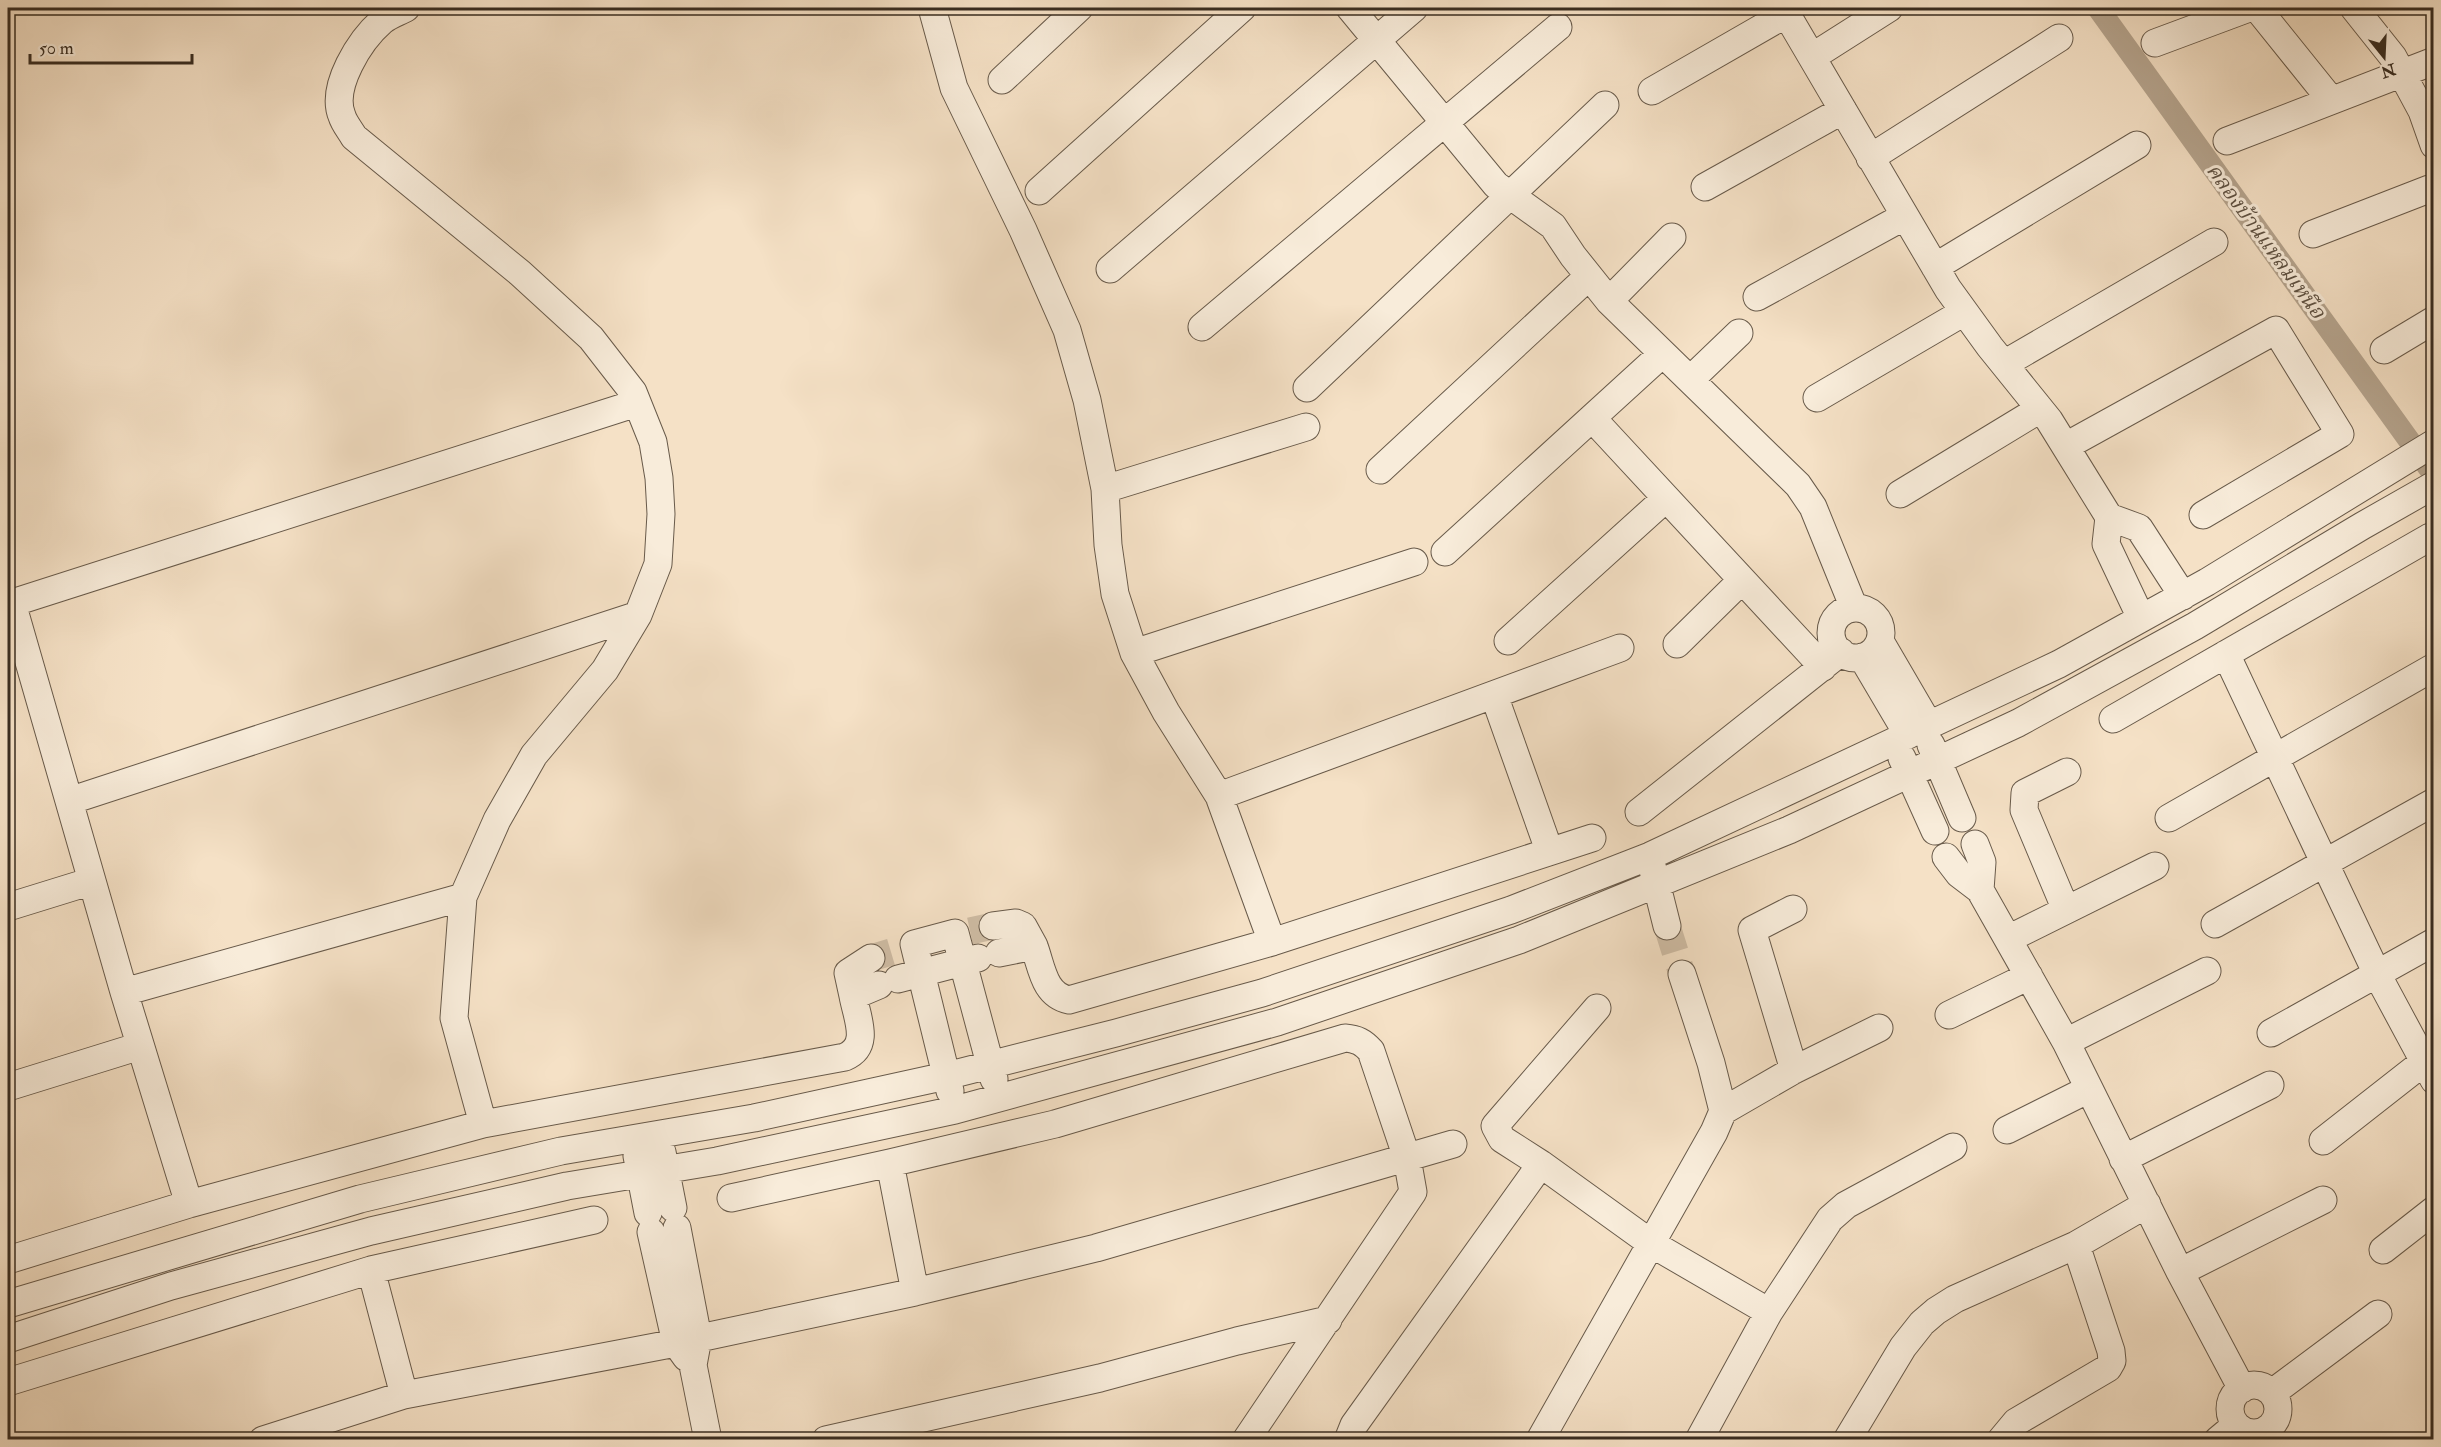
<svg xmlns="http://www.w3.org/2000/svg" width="2441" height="1447" font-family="'IM FELL Double Pica','Noto Serif Thai',serif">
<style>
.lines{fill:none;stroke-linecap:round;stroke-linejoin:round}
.canal{stroke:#b5a48e;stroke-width:22}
.minor-tunnel{stroke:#cfbda5;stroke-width:27;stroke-dasharray:27 14;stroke-linecap:butt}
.minor-casing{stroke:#685a4a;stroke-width:29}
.minor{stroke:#f8ecda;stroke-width:27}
.labels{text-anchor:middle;stroke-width:6;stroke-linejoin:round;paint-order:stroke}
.water-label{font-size:21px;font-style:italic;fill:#5e5142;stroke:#f8ecda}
</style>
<rect width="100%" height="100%" fill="#f5e1c6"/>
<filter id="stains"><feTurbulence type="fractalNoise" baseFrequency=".00333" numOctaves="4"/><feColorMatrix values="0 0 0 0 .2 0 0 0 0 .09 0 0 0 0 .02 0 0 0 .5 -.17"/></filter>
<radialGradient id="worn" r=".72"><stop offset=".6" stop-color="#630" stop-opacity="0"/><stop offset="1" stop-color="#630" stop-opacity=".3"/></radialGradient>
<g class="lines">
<!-- canal -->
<path class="canal" d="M 2098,8 L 2434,475"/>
<!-- minor-tunnel -->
<path class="minor-tunnel" d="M 1667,926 L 1682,974
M 970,931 L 993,926
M 871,958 L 891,952"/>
<defs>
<path id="minor" d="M 406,8 C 399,12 389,15 382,21 C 360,40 330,87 342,116 C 344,123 350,130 354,137 L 520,273 L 591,338 L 633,392 L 653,442 L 659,478 L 661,514 L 658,564 L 638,615 L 605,670 L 534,755 L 497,820 L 463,897
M 932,8 L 954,88 L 1023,230 L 1067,330 L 1087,400 L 1105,489 L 1108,545 L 1115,594 L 1134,653 L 1166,712 L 1219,796 L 1272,942 L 1069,1000 C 1044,995 1042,968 1034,946
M 1350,8 L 1496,185 L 1553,226 L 1573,256 L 1609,301 L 1798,485 L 1813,507 L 1854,608
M 1783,8 L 1948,289 L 1990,347 L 2049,420 L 2109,517
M 2257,8 L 2331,100
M 2354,8 L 2393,57 L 2422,111 L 2434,145
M 2155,43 L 2249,8
M 1812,57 L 1889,8
M 1002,80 L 1079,8
M 1652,91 L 1786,14
M 2227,141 L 2434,61
M 1870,158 L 2059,38
M 1705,187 L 1843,110
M 1039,191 L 1242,8
M 2313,234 L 2429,189
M 1935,267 L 2137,145
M 1110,269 L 1414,8
M 1757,297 L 1905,216
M 1609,301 L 1672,237
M 1202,327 L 1558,27
M 2384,350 L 2434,320
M 2004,364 L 2214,242
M 1690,380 L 1739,333
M 1307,388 L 1605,105
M 1817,398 L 1964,312
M 1592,418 L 1823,667
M 2066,446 L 2276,330 L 2340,434 L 2203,515
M 1380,470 L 1589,276
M 1105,489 L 1306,427
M 1900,494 L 2040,409
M 1445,552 L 1662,354
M1831 633a25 25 0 1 1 50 0a25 25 0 1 1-50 0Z
M 2141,618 L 2106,544 L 2109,517 L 2139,528 L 2183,596
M 1508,641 L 1665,499
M 1880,641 L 1929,725
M 1677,644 L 1741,581
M 1134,653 L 1414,562
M 2226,654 L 2377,974 L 2434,1080
M 1862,657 L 1908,735
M 1494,695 L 1549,850
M 2113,719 L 2430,537
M 1931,745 L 1962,818
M 1902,758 L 1935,831
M 1219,796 L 1620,648
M 69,801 L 638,615
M 1639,812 L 1841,652
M 2169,818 L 2434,667
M 1975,844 L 1982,862 L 1980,890
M 1946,857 L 1959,874 L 1980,890 L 2066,1042 L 2180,1272 L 2242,1389
M 1652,866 L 1667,926
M 8,907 L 92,881
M 1793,909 L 1752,930 L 1794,1070
M 2066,910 L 2024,810 L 2025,793 L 2067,772
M 2215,924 L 2434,802
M 993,926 L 1016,923 L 1023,926 L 1034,946 L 999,953
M 2008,939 L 2155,866
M 1272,942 L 1592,838
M 871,958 L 848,973 L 853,996 L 879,985
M 898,979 L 978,958
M 124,992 L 463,897 L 454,1018 L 483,1124
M 1597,1008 L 1495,1126 L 1502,1139 L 1541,1164 L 1652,1244 L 1769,1312
M 1949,1015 L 2029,976
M 2271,1033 L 2434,942
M 2066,1042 L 2207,971
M 8,1087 L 140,1046
M 950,1091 L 914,944 L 955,933 L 994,1079
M 1723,1111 L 1794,1070 L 1879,1028
M 2007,1130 L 2089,1089
M 2323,1141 L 2434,1054
M 662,1152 L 673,1208
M 637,1156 L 648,1213
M 2123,1159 L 2270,1085
M 890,1163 L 915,1292
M 731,1198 L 890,1163 L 1055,1124 L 1345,1038 C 1357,1039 1363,1042 1371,1051 L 1407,1158 L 1413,1192 L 1246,1440
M 189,1204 L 124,992 L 12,603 L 637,403
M 677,1228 L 698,1338 L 693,1365 L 708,1440
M 651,1232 L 676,1343 L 686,1357
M 2383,1250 L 2434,1210
M 8,1260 L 189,1204 L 483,1124 L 845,1057 C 871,1046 857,1018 853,996
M 371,1270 L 404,1395
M 2180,1272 L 2323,1200
M 8,1304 L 360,1199 L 561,1151 L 754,1118 L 946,1076 L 1116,1033 L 1262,993 L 1511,910 L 1650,856 L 2059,664 L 2207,582 L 2434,443
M 8,1339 L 171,1286 L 371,1231 L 567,1186 L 717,1161 L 955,1110 L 1277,1022 L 1519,940 L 1789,830 L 2018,723 L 2195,626 L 2362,526 L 2434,485
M 8,1382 L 371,1270 L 594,1220
M2230 1409a24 24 0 1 1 48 0a24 24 0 1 1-48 0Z
M 2272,1393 L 2378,1314
M 263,1440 L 404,1395 L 676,1343 L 915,1292 L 1096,1248 L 1453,1144
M 826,1440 L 1100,1378 L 1237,1341 L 1328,1320
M 1348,1440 L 1354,1425 L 1541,1164
M 1540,1440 L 1714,1132 L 1723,1111 L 1711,1063 L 1682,974
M 1699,1440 L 1769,1312 L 1830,1219 L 1846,1205 L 1953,1147
M 1847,1440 L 1903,1347 L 1922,1323 L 1936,1311 L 1955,1299 L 2076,1245 L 2147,1204
M 2001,1440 L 2016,1422 L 2108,1368 L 2112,1361 L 2111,1351 L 2076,1245
M 2218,1440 L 2236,1425"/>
</defs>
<!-- minor casing -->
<use href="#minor" class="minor-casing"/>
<!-- minor -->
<use href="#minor" class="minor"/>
</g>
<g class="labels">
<!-- water labels -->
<g class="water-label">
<text transform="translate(2266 241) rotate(54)" y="7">คลองบ้านแหลมเหนือ</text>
</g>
</g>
<!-- margin -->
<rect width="2441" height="1447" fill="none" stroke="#f5e1c6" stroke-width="30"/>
<rect x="9" y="9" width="2423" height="1429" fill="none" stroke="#392d21" stroke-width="3"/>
<rect x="15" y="15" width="2411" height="1417" fill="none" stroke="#392d21" stroke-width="1.5"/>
<!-- north arrow -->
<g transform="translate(2384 57) rotate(162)" stroke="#f8ecda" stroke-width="4.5" paint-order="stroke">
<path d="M0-4.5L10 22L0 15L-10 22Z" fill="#392d21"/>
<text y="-9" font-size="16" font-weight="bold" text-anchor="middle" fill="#392d21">N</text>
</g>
<!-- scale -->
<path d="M30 54v9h162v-9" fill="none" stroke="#392d21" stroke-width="3"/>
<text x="39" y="54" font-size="18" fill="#392d21" stroke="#f8ecda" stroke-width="4.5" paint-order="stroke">50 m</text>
<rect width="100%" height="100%" filter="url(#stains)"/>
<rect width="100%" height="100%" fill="url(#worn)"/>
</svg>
